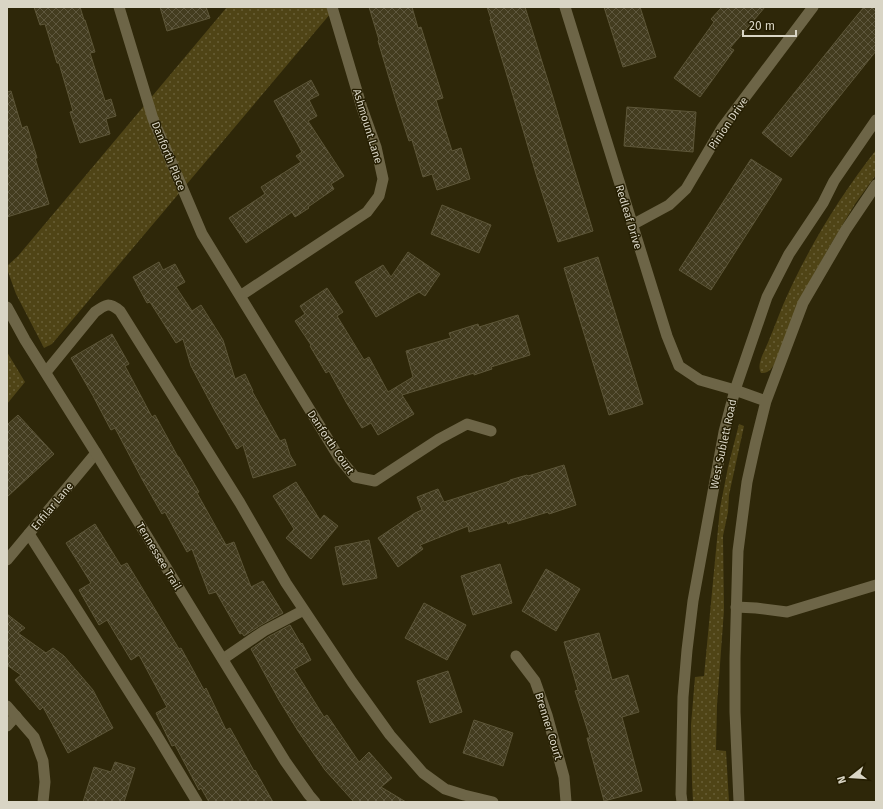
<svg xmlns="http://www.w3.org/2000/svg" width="883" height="809" font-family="'Fira Sans',sans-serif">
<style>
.green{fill:url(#green-dots)}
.building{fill:url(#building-cross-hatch);stroke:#5d5638}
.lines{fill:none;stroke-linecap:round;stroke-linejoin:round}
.service{stroke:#6d6547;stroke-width:11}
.minor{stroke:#6d6547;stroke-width:11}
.tertiary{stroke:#6d6547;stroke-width:11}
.secondary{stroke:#6d6547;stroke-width:11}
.labels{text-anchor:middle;stroke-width:3;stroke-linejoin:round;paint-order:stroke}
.street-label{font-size:11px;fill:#d9d5c5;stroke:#241d01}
</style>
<defs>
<pattern id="green-dots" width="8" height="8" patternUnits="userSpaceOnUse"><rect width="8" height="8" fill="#4f4416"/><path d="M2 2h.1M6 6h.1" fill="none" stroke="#685e36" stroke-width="1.8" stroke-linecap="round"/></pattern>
<pattern id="building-cross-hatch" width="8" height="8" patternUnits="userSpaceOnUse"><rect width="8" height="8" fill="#433c1f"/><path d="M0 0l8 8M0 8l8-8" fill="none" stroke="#5e573e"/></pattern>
</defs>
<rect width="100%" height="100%" fill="#2e2709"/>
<!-- green -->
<path class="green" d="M 227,7 L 336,7 L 52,344 L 44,348 L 16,294 L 7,269 L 7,266 L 18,256 Z
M 876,150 L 876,175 L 855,204 L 831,244 L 809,283 L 776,361 C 773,367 769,374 761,373 C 758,367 760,362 762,356 C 770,339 776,322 783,305 C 807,250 839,197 876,150 Z
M 7,352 L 25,382 L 7,404 Z
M 739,424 L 744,426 L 729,495 L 728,512 L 723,536 L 724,610 L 717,705 L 716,750 L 726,751 L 729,802 L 693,802 L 692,782 L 691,725 L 695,677 L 704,676 L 720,508 L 728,467 Z"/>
<!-- building -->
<path class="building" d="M 34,7 L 80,7 L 84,20 L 85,20 L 95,52 L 90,53 L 105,101 L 111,99 L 116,116 L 106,119 L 110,134 L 80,143 L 70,112 L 73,111 L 59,63 L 57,63 L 45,24 L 40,25 Z
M 160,7 L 206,7 L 210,18 L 167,31 Z
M 369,7 L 412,7 L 418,28 L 421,27 L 443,98 L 436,100 L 452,151 L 461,148 L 470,179 L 437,190 L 432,174 L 423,177 L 412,140 L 409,141 L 396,101 L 378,41 L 379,40 Z
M 487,7 L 525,7 L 552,94 L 572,162 L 593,231 L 558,242 L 536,174 L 509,82 L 490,20 L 491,19 Z
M 604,7 L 640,7 L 656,57 L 623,67 Z
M 722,7 L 765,7 L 730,48 L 734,50 L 700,97 L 674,78 L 714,22 L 711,19 Z
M 864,7 L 876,7 L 876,51 L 791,157 L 762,133 L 845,30 Z
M 311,80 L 319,95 L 309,100 L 317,116 L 308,121 L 344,176 L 331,184 L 334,189 L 308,207 L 309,208 L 295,217 L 292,212 L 246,243 L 229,218 L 265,194 L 261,187 L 301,162 L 296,156 L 302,152 L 274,101 Z
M 11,91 L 22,128 L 27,126 L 37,158 L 35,158 L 49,204 L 7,217 L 7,92 Z
M 627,107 L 696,112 L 693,152 L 624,146 Z
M 751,159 L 782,179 L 711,290 L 679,270 Z
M 442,205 L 491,225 L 479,253 L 431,234 Z
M 408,252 L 440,274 L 425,296 L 419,292 L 376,317 L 355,282 L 383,265 L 391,277 Z
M 598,257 L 643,404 L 609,415 L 564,268 Z
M 159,262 L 163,270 L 175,264 L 185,282 L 176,287 L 192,311 L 201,305 L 223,340 L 235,379 L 245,374 L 253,391 L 252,391 L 280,441 L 285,439 L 290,455 L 296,465 L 253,478 L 243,445 L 237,449 L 215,411 L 191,366 L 183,339 L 176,343 L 150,302 L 147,303 L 133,277 Z
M 327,288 L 343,312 L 337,316 L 364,360 L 369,357 L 388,392 L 413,377 L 406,351 L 451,338 L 449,333 L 478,324 L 479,327 L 518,315 L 530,355 L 491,367 L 492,369 L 474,375 L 474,373 L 402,395 L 414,414 L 378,435 L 371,423 L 362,428 L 346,402 L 329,371 L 326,373 L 310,346 L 311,345 L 295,321 L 305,314 L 300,306 Z
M 112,334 L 129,364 L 125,366 L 152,417 L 155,415 L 178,457 L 179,457 L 199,492 L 197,493 L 226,545 L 234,542 L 251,587 L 263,581 L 283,613 L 261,625 L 244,636 L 242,633 L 240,634 L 216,592 L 209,594 L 192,549 L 187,552 L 165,512 L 162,514 L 142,479 L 115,428 L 111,430 L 92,394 L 71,358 Z
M 18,415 L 54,454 L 7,497 L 7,425 Z
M 564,465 L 576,505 L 549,514 L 548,512 L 508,524 L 507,521 L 469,532 L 468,526 L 420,545 L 423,549 L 398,567 L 378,538 L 415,513 L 422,510 L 417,497 L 438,489 L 444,502 L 510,481 L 510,480 L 527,475 L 528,476 Z
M 296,482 L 320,520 L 324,515 L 338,526 L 311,559 L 286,538 L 294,529 L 273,496 Z
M 95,524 L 121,566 L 127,563 L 179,649 L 181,648 L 204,690 L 206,688 L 226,730 L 230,728 L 254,771 L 255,770 L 273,802 L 209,802 L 201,788 L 199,790 L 175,745 L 172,746 L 156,713 L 167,707 L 139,655 L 131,660 L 107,620 L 99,625 L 79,590 L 91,583 L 66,543 Z
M 369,540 L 377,578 L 343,585 L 335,547 Z
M 500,564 L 512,603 L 473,615 L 461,576 Z
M 546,569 L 580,589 L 556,631 L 522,611 Z
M 424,603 L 466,625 L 447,660 L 405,638 Z
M 7,614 L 25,628 L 18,633 L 46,653 L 53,648 L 64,656 L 93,690 L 113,728 L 68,753 L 43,707 L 40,710 L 15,680 L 21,675 L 7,665 Z
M 290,625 L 301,644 L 302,643 L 311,660 L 294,669 L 324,717 L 327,715 L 359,762 L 369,752 L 392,778 L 381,787 L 406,802 L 354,802 L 325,770 L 298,731 L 279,700 L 251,649 L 268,637 Z
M 599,633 L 612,680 L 628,675 L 639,712 L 622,717 L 642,791 L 604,801 L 587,738 L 590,738 L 575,691 L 578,690 L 564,642 Z
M 448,671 L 462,712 L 430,723 L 417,681 Z
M 474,720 L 513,733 L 503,766 L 463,753 Z
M 115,762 L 135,768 L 124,802 L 83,802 L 94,767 L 111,772 Z"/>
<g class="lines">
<!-- service -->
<path class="service" d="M 565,7 L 654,294 L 667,336 L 679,366 L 700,380 L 735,390
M 632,225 L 669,205 L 686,189 L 722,128 L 813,7
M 46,372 L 95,312 C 106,304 109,302 120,311 L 240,503 L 286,583 L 352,682 L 390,735 L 423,773 L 445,789 L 464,795 L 493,802
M 29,534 L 156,734 L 197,802
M 736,607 L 756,608 L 787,612 L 876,585
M 223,659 L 264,631 L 304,610
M 7,726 L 16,716"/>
<!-- minor -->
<path class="minor" d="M 119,7 L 153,119 L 202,234 L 340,459 L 355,477 L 375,481 L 439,439 L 467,424 L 491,431
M 240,296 L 367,212 L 379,196 L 383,179 L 376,147 L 362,108 L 332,7
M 7,560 L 96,453
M 516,656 L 535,681 L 547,715 L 564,777 L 566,802
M 7,706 L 34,737 L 43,761 L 45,782 L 43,802"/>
<!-- tertiary -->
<path class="tertiary" d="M 7,307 L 25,340 L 96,453 L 285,761 L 309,795 L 315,802"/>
<!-- secondary -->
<path class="secondary" d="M 735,390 L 766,401
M 682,802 L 681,794 L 683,697 L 687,650 L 693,601 L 724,432 L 735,390 L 767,297 L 789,254 L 823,203 L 834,181 L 876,120
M 739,802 L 735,712 L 735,658 L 738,551 L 747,482 L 756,441 L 766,401 L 803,303 L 845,231 L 876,185"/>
</g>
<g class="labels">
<!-- street labels -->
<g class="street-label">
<text transform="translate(728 123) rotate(-56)" y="4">Pinion Drive</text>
<text transform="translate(368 126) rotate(73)" y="4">Ashmount Lane</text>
<text transform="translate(169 156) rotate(68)" y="4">Danforth Place</text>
<text transform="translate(629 217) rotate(73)" y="4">Redleaf Drive</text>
<text transform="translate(331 442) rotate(56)" y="4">Danforth Court</text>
<text transform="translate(723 444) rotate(-78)" y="4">West Sublett Road</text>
<text transform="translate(52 506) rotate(-50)" y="4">Enfilar Lane</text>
<text transform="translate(159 556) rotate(59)" y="4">Tennessee Trail</text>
<text transform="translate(549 726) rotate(73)" y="4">Brenner Court</text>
</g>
</g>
<!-- border -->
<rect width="883" height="809" fill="none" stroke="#d9d5c5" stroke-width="16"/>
<!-- north arrow -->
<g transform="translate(851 777) rotate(253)" stroke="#241d01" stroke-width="3" paint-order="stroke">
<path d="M0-3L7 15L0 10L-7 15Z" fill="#d9d5c5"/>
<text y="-6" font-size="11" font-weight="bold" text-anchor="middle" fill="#d9d5c5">N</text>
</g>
<!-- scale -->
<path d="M743 30v6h53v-6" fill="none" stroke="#d9d5c5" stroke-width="2"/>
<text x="749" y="30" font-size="12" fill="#d9d5c5" stroke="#241d01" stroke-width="3" paint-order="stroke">20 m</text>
</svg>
